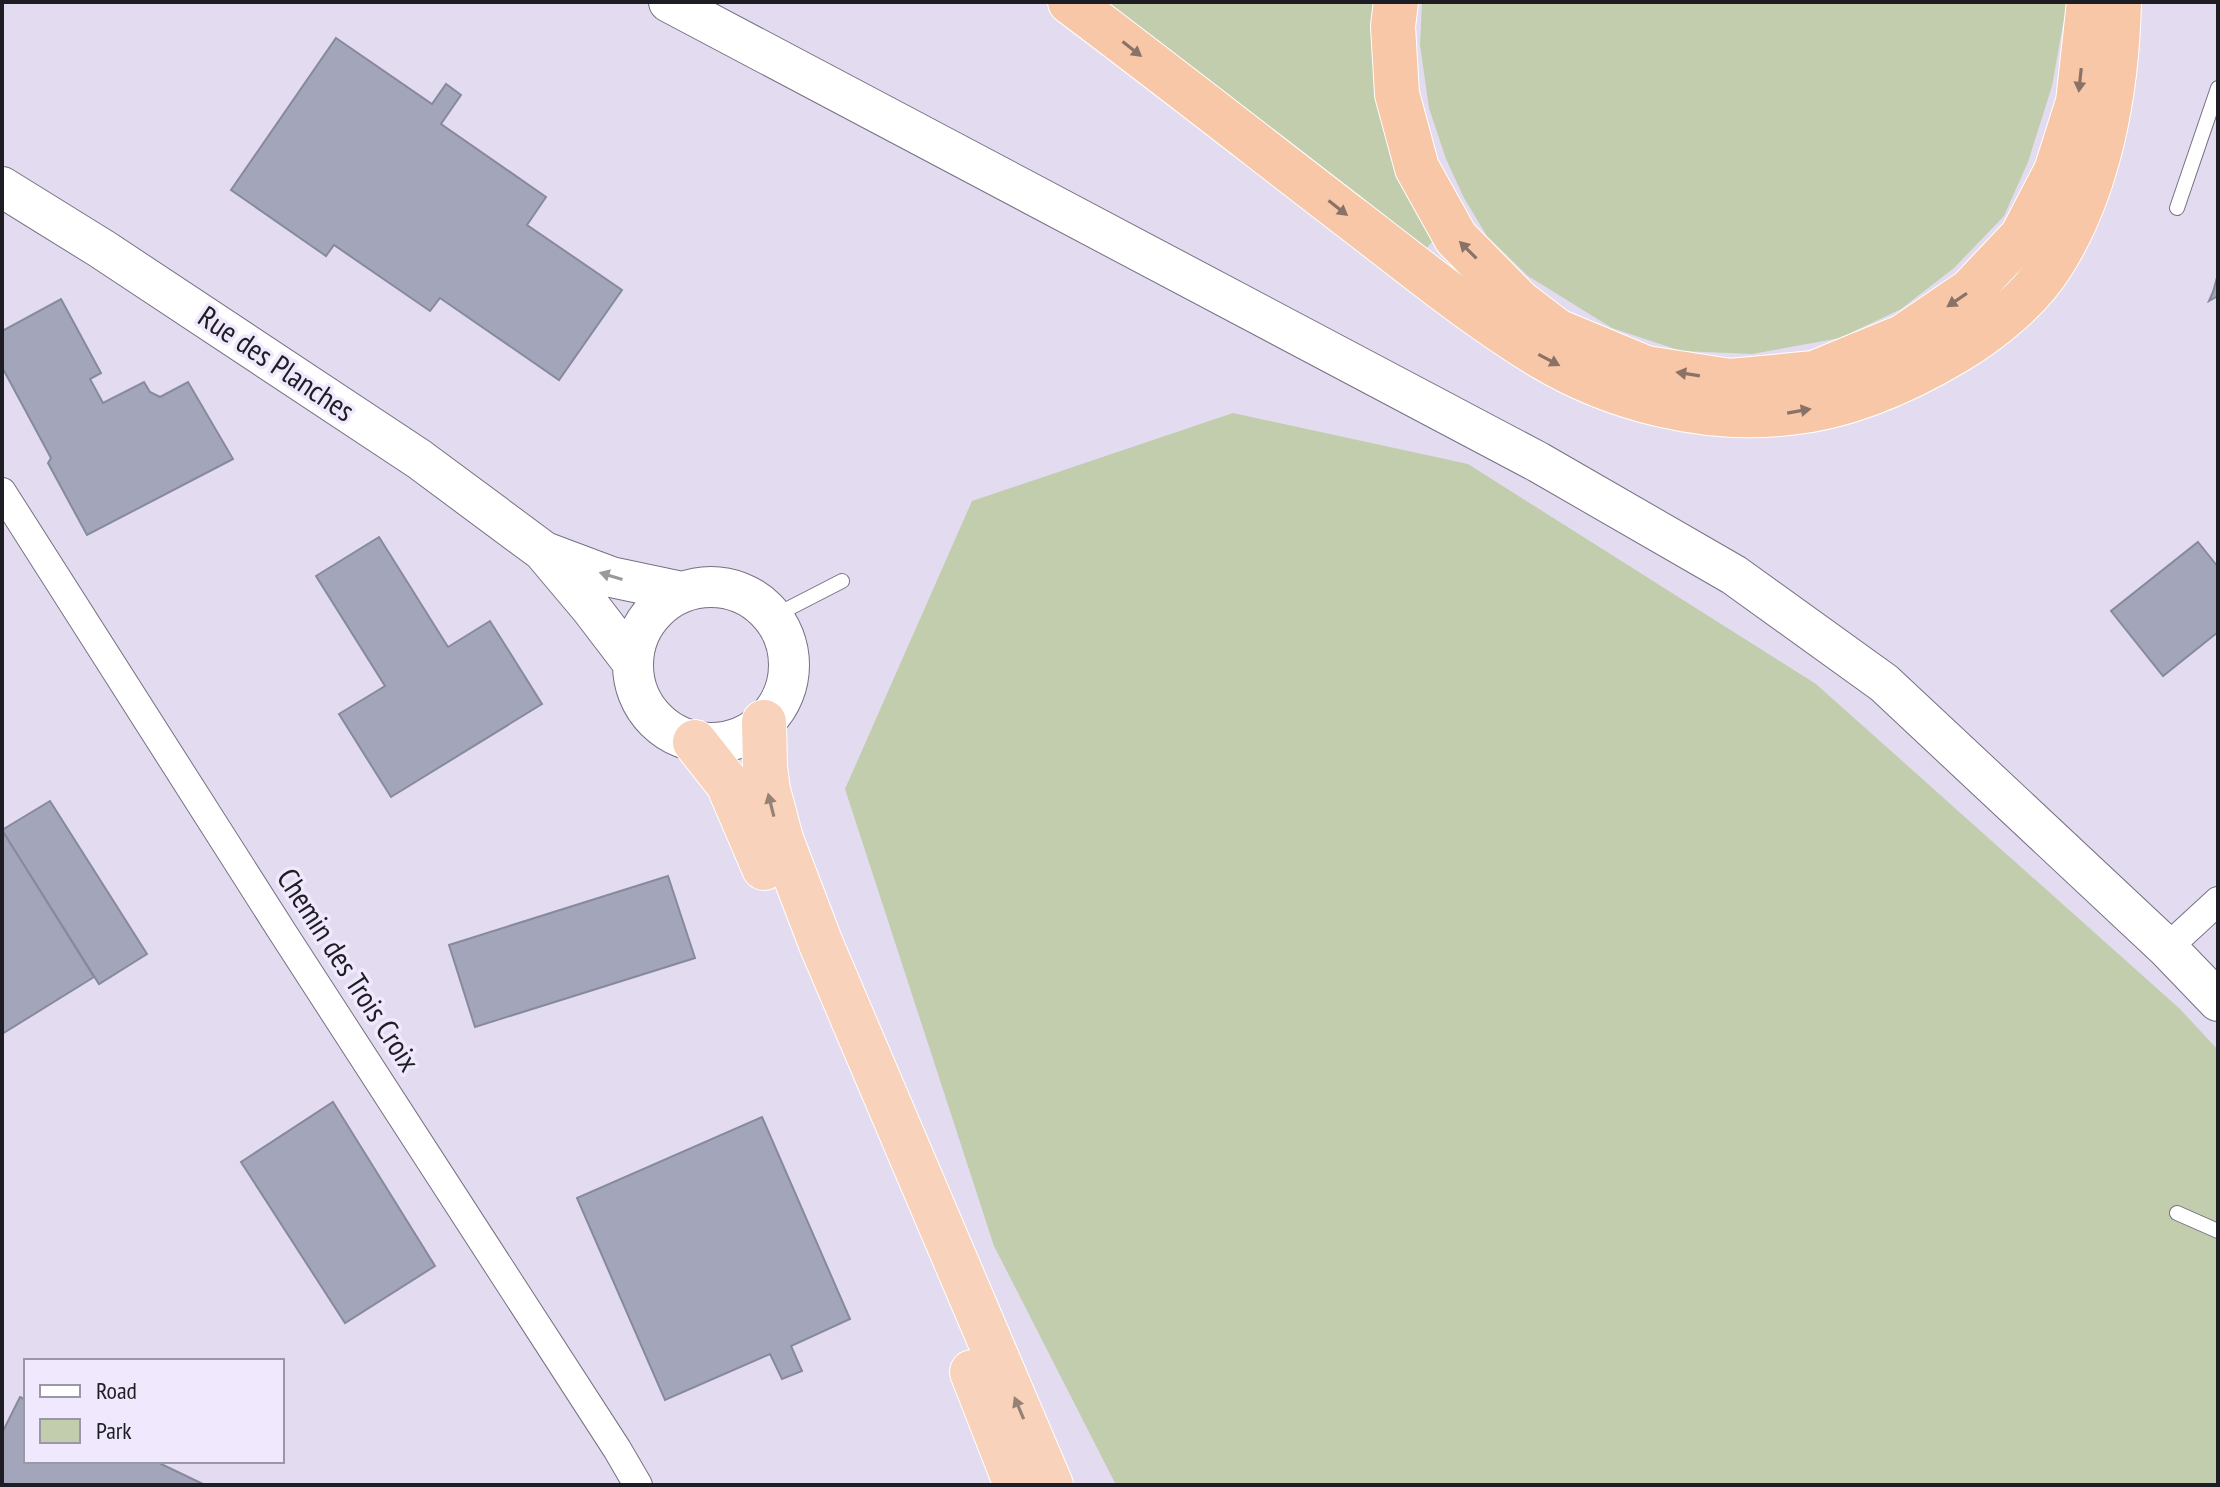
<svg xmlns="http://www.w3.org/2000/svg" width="2220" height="1487" font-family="'PT Sans Narrow',sans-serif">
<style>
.green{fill:#c1cdac}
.building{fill:#a3a5ba;stroke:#87899c;stroke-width:2}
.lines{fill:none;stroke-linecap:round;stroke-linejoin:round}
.service-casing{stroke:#767082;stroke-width:16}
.minor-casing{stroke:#767082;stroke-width:30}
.secondary-casing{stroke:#767082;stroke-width:42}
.trunk-casing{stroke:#fff;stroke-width:46}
.motorway-casing{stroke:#fff;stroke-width:46}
.service{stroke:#fff;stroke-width:14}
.minor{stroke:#fff;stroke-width:28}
.secondary{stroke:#fff;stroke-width:40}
.trunk{stroke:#f8d2ba;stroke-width:44}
.motorway{stroke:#f7c7a8;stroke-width:44}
.oneway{fill:#8b7266}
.oneway2{fill:#9a999c}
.oneway3{fill:#968176}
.labels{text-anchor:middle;stroke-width:7;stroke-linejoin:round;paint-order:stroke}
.street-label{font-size:30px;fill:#1f1d24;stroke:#f0e9fe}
</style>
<rect width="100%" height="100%" fill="#e3dcf1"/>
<!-- green -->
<path class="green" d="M 1102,2 L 1378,2 L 1433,241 L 1423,252 Z
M 1422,2 L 2067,2 L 2052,86 L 2028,162 L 2004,216 L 1954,268 L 1901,309 L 1840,338 L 1752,354 L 1681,351 L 1612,328 L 1528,276 L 1487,236 L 1464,198 L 1446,159 L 1429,108 L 1420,45 Z
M 1233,413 L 1468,464 L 1816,684 L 2180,1009 L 2218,1050 L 2218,1485 L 1116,1485 L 994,1246 L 845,789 L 972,501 Z"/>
<!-- building -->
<path class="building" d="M 336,38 L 432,104 L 446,84 L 461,95 L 441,124 L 546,197 L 527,225 L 622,290 L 559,380 L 440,298 L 430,311 L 334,245 L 326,256 L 231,190 Z
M 2218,274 L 2218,296 L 2209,301 L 2213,292 Z
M 61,299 L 101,373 L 90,379 L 103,403 L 144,382 L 150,392 L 160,397 L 188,382 L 233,459 L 87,535 L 48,463 L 51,458 L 2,367 L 2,331 Z
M 379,537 L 448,647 L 490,621 L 542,704 L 391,797 L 339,714 L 385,686 L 316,576 Z
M 2198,542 L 2218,567 L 2218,632 L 2163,676 L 2111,611 Z
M 50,801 L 147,954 L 99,984 L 2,830 Z
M 2,830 L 94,977 L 2,1034 Z
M 668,876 L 695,958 L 475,1027 L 449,945 Z
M 333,1102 L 435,1266 L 345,1323 L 241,1162 Z
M 762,1117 L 850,1319 L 791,1346 L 802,1371 L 782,1379 L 770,1354 L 665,1400 L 577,1198 Z
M 20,1397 L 26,1400 L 26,1461 L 155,1461 L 205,1485 L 2,1485 L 2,1433 Z"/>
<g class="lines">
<defs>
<path id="service" d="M 2177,208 L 2218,88
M 772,617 L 842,581
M 2177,1213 L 2218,1231"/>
<path id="minor" d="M 2,492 L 283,933 L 617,1449 L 638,1485
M 2167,948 L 2218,901"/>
<path id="secondary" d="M 669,2 L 1538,462 L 1734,575 L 1884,683 L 2167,948 L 2218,1001
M 2,187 L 102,249 L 419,459 L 543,551 L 591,608 L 633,663
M 547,553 L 611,577 L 682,592
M633 665a78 78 0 1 1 156 0a78 78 0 1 1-156 0Z"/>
<path id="trunk" d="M 764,722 L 765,767 L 768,790 L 781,839 L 821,944 L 1051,1485
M 695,742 L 728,784 L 764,868
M 972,1372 L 1016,1485"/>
<path id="motorway" d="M 1070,2 C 1166,74 1260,148 1355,221 C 1416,268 1476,317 1542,357 C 1614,400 1706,423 1790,413 C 1849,407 1907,381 1957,351 C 1992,330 2031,298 2052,264 C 2100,188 2117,91 2119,2
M 1396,2 L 1393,26 L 1397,94 L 1417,168 L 1456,238 L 1519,302 L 1557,331 L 1646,368 L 1730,381 L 1814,373 L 1904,336 L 1970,291 L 2022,236 L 2056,171 L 2078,102 L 2089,2"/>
</defs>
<!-- service casing -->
<use href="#service" class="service-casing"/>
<!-- minor casing -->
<use href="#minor" class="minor-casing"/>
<!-- secondary casing -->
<use href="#secondary" class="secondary-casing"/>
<!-- trunk casing -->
<use href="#trunk" class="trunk-casing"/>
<!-- motorway casing -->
<use href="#motorway" class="motorway-casing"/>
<!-- service -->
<use href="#service" class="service"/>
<!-- minor -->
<use href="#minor" class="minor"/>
<!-- secondary -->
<use href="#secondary" class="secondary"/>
<!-- trunk -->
<use href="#trunk" class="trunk"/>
<!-- motorway -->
<use href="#motorway" class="motorway"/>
</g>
<!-- one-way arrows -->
<defs><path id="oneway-solid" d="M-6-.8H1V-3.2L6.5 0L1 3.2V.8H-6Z" transform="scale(2)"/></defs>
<g class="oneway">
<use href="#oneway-solid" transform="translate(1132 49) rotate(38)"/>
<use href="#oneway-solid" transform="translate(2080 80) rotate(96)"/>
<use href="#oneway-solid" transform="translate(1338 208) rotate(38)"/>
<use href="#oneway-solid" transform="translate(1468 250) rotate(-135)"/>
<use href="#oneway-solid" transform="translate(1957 300) rotate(146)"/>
<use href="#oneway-solid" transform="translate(1549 360) rotate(28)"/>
<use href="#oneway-solid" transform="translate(1688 374) rotate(-171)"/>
<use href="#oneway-solid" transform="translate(1799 411) rotate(-10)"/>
</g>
<use class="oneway2" href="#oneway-solid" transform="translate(611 576) rotate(-163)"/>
<g class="oneway3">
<use href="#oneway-solid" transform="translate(771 805) rotate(-104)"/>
<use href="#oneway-solid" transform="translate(1019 1408) rotate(-113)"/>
</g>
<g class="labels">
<!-- street labels -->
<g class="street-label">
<text transform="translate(276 364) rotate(34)" y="10">Rue des Planches</text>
<text transform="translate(348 970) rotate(57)" y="10">Chemin des Trois Croix</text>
</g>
</g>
<!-- border -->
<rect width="2220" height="1487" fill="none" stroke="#1f1d24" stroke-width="8"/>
<!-- legend -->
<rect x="24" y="1359" width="260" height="104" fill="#f0e9fe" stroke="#9c97a7" stroke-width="2"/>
<rect x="40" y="1385" width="40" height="12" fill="#ffffff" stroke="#9c97a7" stroke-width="2"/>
<text x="96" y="1399" font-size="24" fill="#1f1d24">Road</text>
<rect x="40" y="1419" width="40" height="24" fill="#c1cdac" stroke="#9c97a7" stroke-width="2"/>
<text x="96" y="1439" font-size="24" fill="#1f1d24">Park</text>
</svg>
